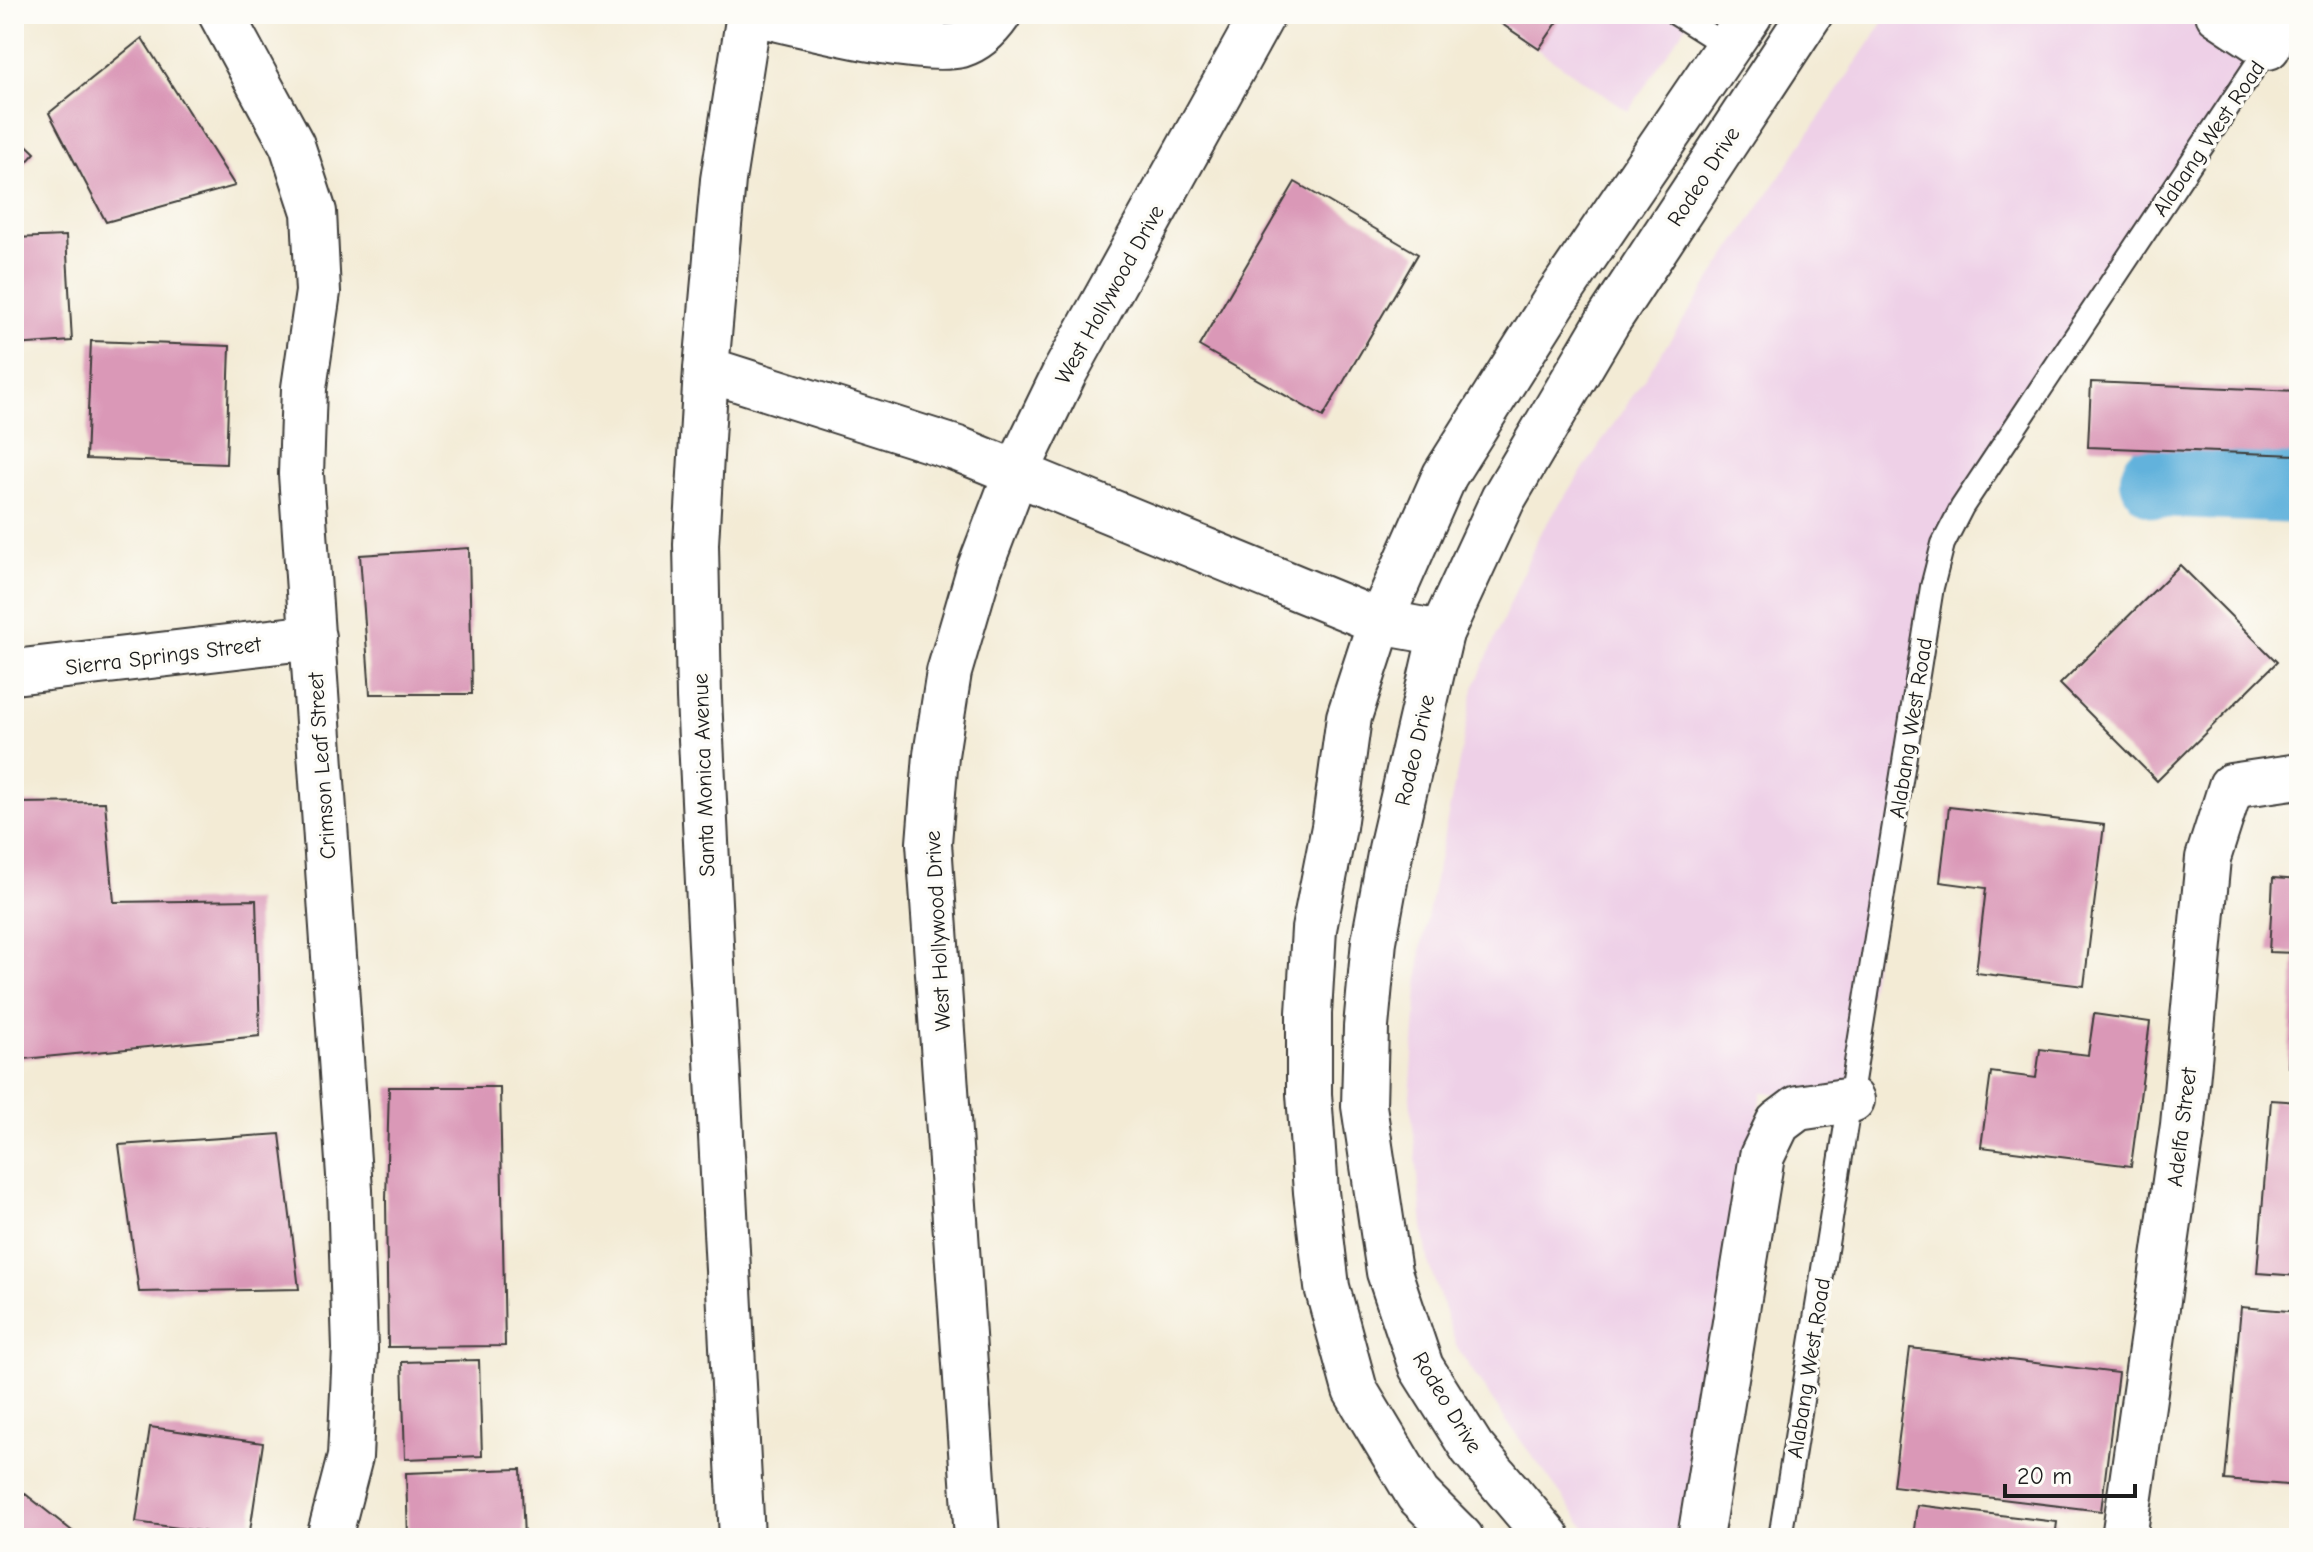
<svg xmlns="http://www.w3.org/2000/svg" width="2313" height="1552" font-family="'Comic Neue',sans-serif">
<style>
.built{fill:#eed0e7}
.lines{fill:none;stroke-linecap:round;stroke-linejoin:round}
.river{stroke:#62b2dc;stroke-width:78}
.building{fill:#da98b7}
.lane-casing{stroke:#3c3b38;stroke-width:26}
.street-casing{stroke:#3c3b38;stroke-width:48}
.primary-casing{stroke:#3c3b38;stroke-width:48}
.lane{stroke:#fff;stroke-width:22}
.street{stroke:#fff;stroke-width:44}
.primary{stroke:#fff;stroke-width:44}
.labels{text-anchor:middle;stroke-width:7;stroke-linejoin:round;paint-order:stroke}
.street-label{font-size:22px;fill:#1c1c1c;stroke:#fdfcf7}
</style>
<rect width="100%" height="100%" fill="#fdfcf7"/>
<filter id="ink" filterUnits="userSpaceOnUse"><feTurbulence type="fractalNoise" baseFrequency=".0125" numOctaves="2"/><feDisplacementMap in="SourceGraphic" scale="16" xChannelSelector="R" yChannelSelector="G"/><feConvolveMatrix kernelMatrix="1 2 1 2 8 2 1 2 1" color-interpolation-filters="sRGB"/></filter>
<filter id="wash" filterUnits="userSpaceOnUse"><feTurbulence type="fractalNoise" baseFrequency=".006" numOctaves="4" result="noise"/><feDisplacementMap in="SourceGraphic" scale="32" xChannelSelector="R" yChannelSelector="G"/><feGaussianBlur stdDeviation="1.8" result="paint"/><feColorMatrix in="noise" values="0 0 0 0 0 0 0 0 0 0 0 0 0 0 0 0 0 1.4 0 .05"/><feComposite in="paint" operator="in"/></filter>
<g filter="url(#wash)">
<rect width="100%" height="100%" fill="#f3ebd5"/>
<!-- built -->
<path class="built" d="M 1485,14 L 1694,14 L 1628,111 Z
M 1889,14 L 2202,14 L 2268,47 L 1943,544 L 1852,1100 L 1762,1092 L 1680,1538 L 1593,1538 L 1507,1422 L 1457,1348 L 1429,1265 L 1423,1227 L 1410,1097 L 1421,948 L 1474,688 L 1539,535 Z"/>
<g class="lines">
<!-- river -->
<path class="river" d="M 2159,479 L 2299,485"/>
</g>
<g id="blocks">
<!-- building -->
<path class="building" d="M 1487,14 L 1563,14 L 1539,49 Z
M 142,38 L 235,186 L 106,222 L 49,113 Z
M 14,133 L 35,153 L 14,176 Z
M 1295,182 L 1418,254 L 1323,417 L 1199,346 Z
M 66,236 L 72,341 L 14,345 L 14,238 Z
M 91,341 L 230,346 L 226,464 L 86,459 Z
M 2091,382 L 2299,391 L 2299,455 L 2088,447 Z
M 469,548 L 472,694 L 370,694 L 360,555 Z
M 2296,552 L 2299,552 L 2299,641 L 2295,641 Z
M 2180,565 L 2277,662 L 2157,781 L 2060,684 Z
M 105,802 L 114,902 L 256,900 L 260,1036 L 14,1060 L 14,803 Z
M 1949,807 L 2104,825 L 2084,986 L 1976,973 L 1986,888 L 1940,882 Z
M 2273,878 L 2299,880 L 2299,1067 L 2288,1067 L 2295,953 L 2269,952 Z
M 2094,1014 L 2150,1022 L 2131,1166 L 1981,1147 L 1991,1072 L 2036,1078 L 2040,1049 L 2088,1055 Z
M 389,1087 L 500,1087 L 505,1346 L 388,1347 L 386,1200 Z
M 2271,1100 L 2299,1102 L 2299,1276 L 2257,1273 Z
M 280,1134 L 299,1289 L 139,1292 L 119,1145 Z
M 2241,1307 L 2299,1312 L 2299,1486 L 2225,1480 Z
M 1910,1348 L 2118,1373 L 2101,1511 L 1893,1486 Z
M 479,1360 L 482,1456 L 405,1459 L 402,1362 Z
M 150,1427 L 263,1443 L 249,1538 L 136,1522 Z
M 521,1469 L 524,1538 L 408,1538 L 406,1473 Z
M 14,1485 L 81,1538 L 14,1538 Z
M 1917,1505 L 2057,1522 L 2055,1538 L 1913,1538 Z"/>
</g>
</g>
<g filter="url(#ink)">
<use href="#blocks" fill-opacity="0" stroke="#3c3b38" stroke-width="2"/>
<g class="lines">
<defs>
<path id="lane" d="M 1676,14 L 1728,47
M 1780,1538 L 1932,587 L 1943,544 L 1962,507 L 2290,14"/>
<path id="street" d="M 221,14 L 292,145 L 314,212 L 318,292 L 304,388 L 301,474 L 350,1190 L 355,1349 L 350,1457 L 329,1538
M 756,14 C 804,24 918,55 961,45 C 977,40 990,27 999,14
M 2218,14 L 2268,47
M 706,369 L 958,449 L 1380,622 L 1441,633
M 14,672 L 313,637
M 742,1538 L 711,944 L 699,698 L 696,544 L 706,369 L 723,180 L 749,14
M 977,1538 L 929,843 L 936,755 L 949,672 L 979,570 L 1016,473 L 1065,372 L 1263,14
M 1700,1538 L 1762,1156 L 1778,1123 L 1798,1108 L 1852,1100
M 2124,1538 L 2183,1125 L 2208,858 L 2231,786 L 2299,776"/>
<path id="primary" d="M 1461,1538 L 1418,1495 L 1355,1390 L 1327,1287 L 1316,1192 L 1309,1094 L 1309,1013 L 1314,929 L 1334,827 L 1349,717 L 1380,622 L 1445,475 L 1556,299 L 1750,14
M 1548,1538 L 1472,1448 L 1421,1367 L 1389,1272 L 1364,1106 L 1366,1027 L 1374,941 L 1391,849 L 1441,633 L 1503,499 L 1608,321 L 1810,14"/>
</defs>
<!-- lane casing -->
<use href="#lane" class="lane-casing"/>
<!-- street casing -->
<use href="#street" class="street-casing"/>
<!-- primary casing -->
<use href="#primary" class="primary-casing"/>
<!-- lane -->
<use href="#lane" class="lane"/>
<!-- street -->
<use href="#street" class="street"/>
<!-- primary -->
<use href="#primary" class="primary"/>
</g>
</g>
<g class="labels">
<!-- street labels -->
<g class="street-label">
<text transform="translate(2208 138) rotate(-56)" y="8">Alabang West Road</text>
<text transform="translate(1703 176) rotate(-57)" y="8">Rodeo Drive</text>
<text transform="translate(1109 294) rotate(-61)" y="8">West Hollywood Drive</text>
<text transform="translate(163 655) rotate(-7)" y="8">Sierra Springs Street</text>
<text transform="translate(1910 728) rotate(-81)" y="8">Alabang West Road</text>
<text transform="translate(1414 750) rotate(-77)" y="8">Rodeo Drive</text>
<text transform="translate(321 766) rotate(-94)" y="8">Crimson Leaf Street</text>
<text transform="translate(703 775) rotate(-92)" y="8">Santa Monica Avenue</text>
<text transform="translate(937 931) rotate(-93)" y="8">West Hollywood Drive</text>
<text transform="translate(2181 1127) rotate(-83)" y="8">Adelfa Street</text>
<text transform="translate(1808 1368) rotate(-81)" y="8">Alabang West Road</text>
<text transform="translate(1448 1402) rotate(59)" y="8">Rodeo Drive</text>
</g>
</g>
<!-- margin -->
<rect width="2313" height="1552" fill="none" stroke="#fdfcf7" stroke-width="48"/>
<!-- scale -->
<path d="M2005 1484v12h130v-12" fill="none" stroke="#1c1c1c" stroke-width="4"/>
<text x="2017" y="1484" font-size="24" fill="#1c1c1c" stroke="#fdfcf7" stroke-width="6" paint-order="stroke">20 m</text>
</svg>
